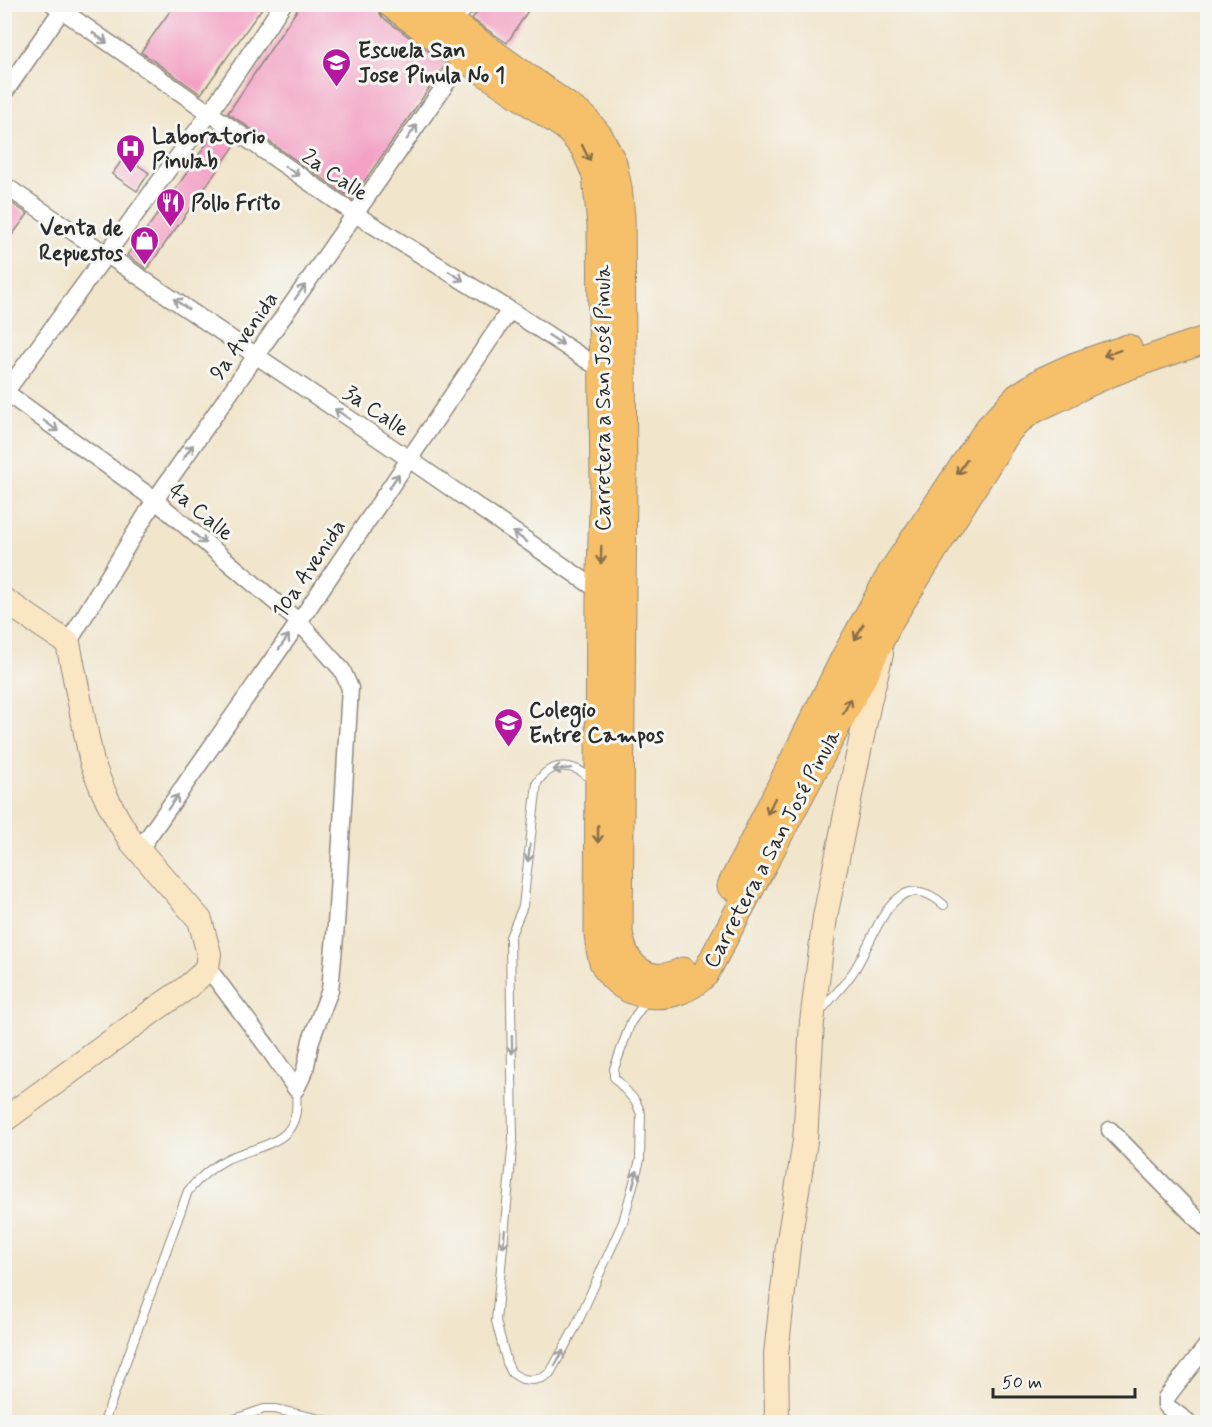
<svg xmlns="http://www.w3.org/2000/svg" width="1212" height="1427" font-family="Mynerve,sans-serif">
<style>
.building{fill:#f3a1c5}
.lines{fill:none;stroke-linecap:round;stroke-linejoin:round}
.lane-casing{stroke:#8e887c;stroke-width:10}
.street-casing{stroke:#8e887c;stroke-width:19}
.secondary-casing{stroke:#8e887c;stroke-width:26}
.primary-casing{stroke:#8e887c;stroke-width:29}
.lane{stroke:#fff;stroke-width:8}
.street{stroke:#fff;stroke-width:16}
.secondary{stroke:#fbe6c4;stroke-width:24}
.primary{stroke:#f6c06b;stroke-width:27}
.oneway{stroke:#a0a0a0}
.oneway2{stroke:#866e48}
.labels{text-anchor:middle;stroke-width:6;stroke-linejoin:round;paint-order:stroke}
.poi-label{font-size:22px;font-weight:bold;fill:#2b2b2b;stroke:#f6f6f2;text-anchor:start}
.street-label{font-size:22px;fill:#2b2b2b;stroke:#f6f6f2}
</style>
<rect width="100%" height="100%" fill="#f6f6f2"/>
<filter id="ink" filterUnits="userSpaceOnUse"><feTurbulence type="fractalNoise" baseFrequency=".0167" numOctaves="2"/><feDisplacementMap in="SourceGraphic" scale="12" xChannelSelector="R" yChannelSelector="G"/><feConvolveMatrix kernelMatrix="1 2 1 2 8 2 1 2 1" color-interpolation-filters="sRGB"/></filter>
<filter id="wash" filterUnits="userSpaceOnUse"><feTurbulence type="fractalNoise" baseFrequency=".008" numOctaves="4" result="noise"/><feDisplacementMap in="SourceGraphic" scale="24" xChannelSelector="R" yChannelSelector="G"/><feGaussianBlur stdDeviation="1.35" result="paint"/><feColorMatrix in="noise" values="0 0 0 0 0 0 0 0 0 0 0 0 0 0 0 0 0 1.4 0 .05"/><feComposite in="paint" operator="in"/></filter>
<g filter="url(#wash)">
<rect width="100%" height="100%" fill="#f1e5cc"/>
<g id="blocks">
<!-- building -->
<path class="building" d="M 175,4 L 265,4 L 201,94 L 141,52 Z
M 301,4 L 374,4 L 382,17 L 446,64 L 352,199 L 228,113 Z
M 482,4 L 518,4 L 528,11 L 507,43 L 472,19 Z
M 216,130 L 236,144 L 147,269 L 127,255 L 166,203 Z
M 125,156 L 149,173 L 137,191 L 112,174 Z
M 4,198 L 28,214 L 4,246 Z"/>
</g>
</g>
<g filter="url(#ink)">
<use href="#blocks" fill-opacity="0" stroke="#8e887c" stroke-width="1.5"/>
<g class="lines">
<defs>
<path id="lane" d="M 592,780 C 575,763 551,760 537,783 L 523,906 L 510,937 L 513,1139 L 496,1321 L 507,1363 L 512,1373 L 522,1379 L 533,1380 L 542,1378 L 550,1373 L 576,1326 L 623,1222 L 640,1160 L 641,1114 L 636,1102 L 614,1077 L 614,1069 L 631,1022 L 648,998
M 820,1012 C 831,998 846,984 855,969 C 876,936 894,861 944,905
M 104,1422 L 188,1191 C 198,1179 212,1167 227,1159 C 244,1151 273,1146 286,1133 C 298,1120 297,1105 296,1089
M 226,1422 L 264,1409 L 275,1409 L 333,1422"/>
<path id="street" d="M 53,4 L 355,214 L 510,310 L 602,370
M 451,24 L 468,4
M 4,93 L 66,4
M 4,185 L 409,459 L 605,595
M 4,391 L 155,500 L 299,622 L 342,670 L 350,688 L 336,925 L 330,990 L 311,1040 L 305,1070 L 296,1089
M 4,394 L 209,114 L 283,4
M 68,643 L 155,500 L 464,58
M 139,850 L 299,622 L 510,310
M 207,967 L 266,1045 L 296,1089
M 1110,1130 L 1208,1230
M 1188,1422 L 1169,1408 L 1166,1405 L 1166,1398 L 1208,1344"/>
<path id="secondary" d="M 4,600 L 68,643 L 92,763 L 104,793 L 117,818 L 131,841 L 200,920 L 209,954 L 207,967 L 200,976 L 185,989 L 157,1008 L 4,1120
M 777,1422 L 776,1354 L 788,1246 L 805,1141 L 812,1022 L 825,917 L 869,702 L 881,654"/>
<path id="primary" d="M 391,4 L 464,58 L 566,127 L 584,147 L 596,175 L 601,225 L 603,405 L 604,479 L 600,598 L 598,934 C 599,944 600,953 603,962 C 622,1003 676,1004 705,974 L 865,673 L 890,620 L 1008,431 C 1031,406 1042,407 1070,392 C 1113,369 1161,355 1208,339
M 425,4 L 584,118 L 599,136 L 613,163 L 618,188 L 621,217 L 623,478 L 619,932 C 624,968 648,988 683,971
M 731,886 L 845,657 L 892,572 L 988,429 L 1018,397 L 1044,380 L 1075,366 L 1128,348"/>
</defs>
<!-- lane casing -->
<use href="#lane" class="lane-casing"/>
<!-- street casing -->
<use href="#street" class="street-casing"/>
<!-- secondary casing -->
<use href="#secondary" class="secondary-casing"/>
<!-- primary casing -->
<use href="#primary" class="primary-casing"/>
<!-- lane -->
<use href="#lane" class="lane"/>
<!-- street -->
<use href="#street" class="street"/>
<!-- secondary -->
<use href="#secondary" class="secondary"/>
<!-- primary -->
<use href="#primary" class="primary"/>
</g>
<!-- one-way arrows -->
<defs><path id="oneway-shaft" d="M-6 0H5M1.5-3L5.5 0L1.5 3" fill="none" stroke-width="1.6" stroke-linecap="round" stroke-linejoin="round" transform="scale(1.5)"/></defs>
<g class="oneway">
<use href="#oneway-shaft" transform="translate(100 38) rotate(35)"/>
<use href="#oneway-shaft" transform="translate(412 132) rotate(-55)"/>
<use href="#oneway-shaft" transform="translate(292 171) rotate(34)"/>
<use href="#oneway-shaft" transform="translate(456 276) rotate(32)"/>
<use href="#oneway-shaft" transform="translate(300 292) rotate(-55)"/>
<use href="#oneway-shaft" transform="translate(181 304) rotate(-145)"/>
<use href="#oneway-shaft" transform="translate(556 340) rotate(33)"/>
<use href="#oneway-shaft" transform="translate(342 414) rotate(-146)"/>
<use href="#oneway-shaft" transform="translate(51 426) rotate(37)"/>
<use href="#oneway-shaft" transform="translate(188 452) rotate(-55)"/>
<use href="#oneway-shaft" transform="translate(394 481) rotate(-56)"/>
<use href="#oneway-shaft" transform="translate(520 537) rotate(-145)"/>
<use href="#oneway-shaft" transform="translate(199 538) rotate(40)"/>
<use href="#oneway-shaft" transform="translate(284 642) rotate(-55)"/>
<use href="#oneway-shaft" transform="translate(562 769) rotate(175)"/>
<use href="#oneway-shaft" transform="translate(173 802) rotate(-55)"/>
<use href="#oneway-shaft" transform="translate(529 853) rotate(97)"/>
<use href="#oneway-shaft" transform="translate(512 1045) rotate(89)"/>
<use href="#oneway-shaft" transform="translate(635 1179) rotate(-74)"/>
<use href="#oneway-shaft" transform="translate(504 1239) rotate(95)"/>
<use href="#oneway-shaft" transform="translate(559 1358) rotate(-61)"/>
</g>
<g class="oneway2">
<use href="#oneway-shaft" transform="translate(586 153) rotate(64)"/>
<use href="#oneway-shaft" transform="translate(1112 353) rotate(161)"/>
<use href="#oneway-shaft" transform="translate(962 467) rotate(124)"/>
<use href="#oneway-shaft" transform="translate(601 555) rotate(92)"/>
<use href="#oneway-shaft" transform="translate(859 632) rotate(119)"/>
<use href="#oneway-shaft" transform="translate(847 706) rotate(-62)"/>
<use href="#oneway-shaft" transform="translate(771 806) rotate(116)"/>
<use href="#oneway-shaft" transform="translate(598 834) rotate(90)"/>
</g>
</g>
<!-- icons -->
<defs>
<symbol id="school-pin" viewBox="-11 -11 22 30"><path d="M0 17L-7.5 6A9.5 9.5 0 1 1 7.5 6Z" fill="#b5179e" stroke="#f6f6f2"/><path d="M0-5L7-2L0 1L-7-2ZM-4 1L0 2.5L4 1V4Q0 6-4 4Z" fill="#fff"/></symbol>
<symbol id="hospital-pin" viewBox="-11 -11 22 30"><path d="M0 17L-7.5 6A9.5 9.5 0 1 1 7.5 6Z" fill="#b5179e" stroke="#f6f6f2"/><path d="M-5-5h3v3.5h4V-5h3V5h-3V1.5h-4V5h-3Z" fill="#fff"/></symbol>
<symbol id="restaurant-pin" viewBox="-11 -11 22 30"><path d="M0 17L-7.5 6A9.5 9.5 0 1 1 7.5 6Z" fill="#b5179e" stroke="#f6f6f2"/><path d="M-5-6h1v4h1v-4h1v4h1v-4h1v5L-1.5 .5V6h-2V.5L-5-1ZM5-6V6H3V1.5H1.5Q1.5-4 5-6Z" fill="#fff"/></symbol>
<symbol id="shop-pin" viewBox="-11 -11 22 30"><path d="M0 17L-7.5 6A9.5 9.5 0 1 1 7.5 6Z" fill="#b5179e" stroke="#f6f6f2"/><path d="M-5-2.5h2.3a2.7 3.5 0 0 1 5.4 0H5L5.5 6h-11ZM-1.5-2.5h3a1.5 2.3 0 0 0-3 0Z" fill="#fff"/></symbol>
</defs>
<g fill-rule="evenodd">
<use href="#school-pin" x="320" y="46" width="33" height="45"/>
<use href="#hospital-pin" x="114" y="132" width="33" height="45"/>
<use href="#restaurant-pin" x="154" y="186" width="33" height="45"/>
<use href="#shop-pin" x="128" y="224" width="33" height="45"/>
<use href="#school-pin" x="492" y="706" width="33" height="45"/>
</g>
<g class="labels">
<!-- poi labels -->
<g class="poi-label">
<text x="358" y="57">Escuela San<tspan x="358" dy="25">Jose Pinula No 1</tspan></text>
<text x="152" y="143">Laboratorio<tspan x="152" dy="25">Pinulab</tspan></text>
<text x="191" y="210">Pollo Frito</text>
<text x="123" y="235" text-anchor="end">Venta de<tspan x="123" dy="25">Repuestos</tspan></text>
<text x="529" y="717">Colegio<tspan x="529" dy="25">Entre Campos</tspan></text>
</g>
<!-- street labels -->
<g class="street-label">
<text transform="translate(336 174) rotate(34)" y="8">2a Calle</text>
<text transform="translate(243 335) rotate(-55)" y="8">9a Avenida</text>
<text transform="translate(602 398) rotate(-90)" y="8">Carretera a San José Pinula</text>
<text transform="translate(377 410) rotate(34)" y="8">3a Calle</text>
<text transform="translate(202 511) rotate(40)" y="8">4a Calle</text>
<text transform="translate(308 568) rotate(-56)" y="8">10a Avenida</text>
<text transform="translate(771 848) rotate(-62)" y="8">Carretera a San José Pinula</text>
</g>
</g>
<!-- margin -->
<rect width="1212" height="1427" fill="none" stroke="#f6f6f2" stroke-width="24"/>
<!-- scale -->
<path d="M993 1388v9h142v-9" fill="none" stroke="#2b2b2b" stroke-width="3"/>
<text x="1002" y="1388" font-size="18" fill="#2b2b2b" stroke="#f6f6f2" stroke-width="4.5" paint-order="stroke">50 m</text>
</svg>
